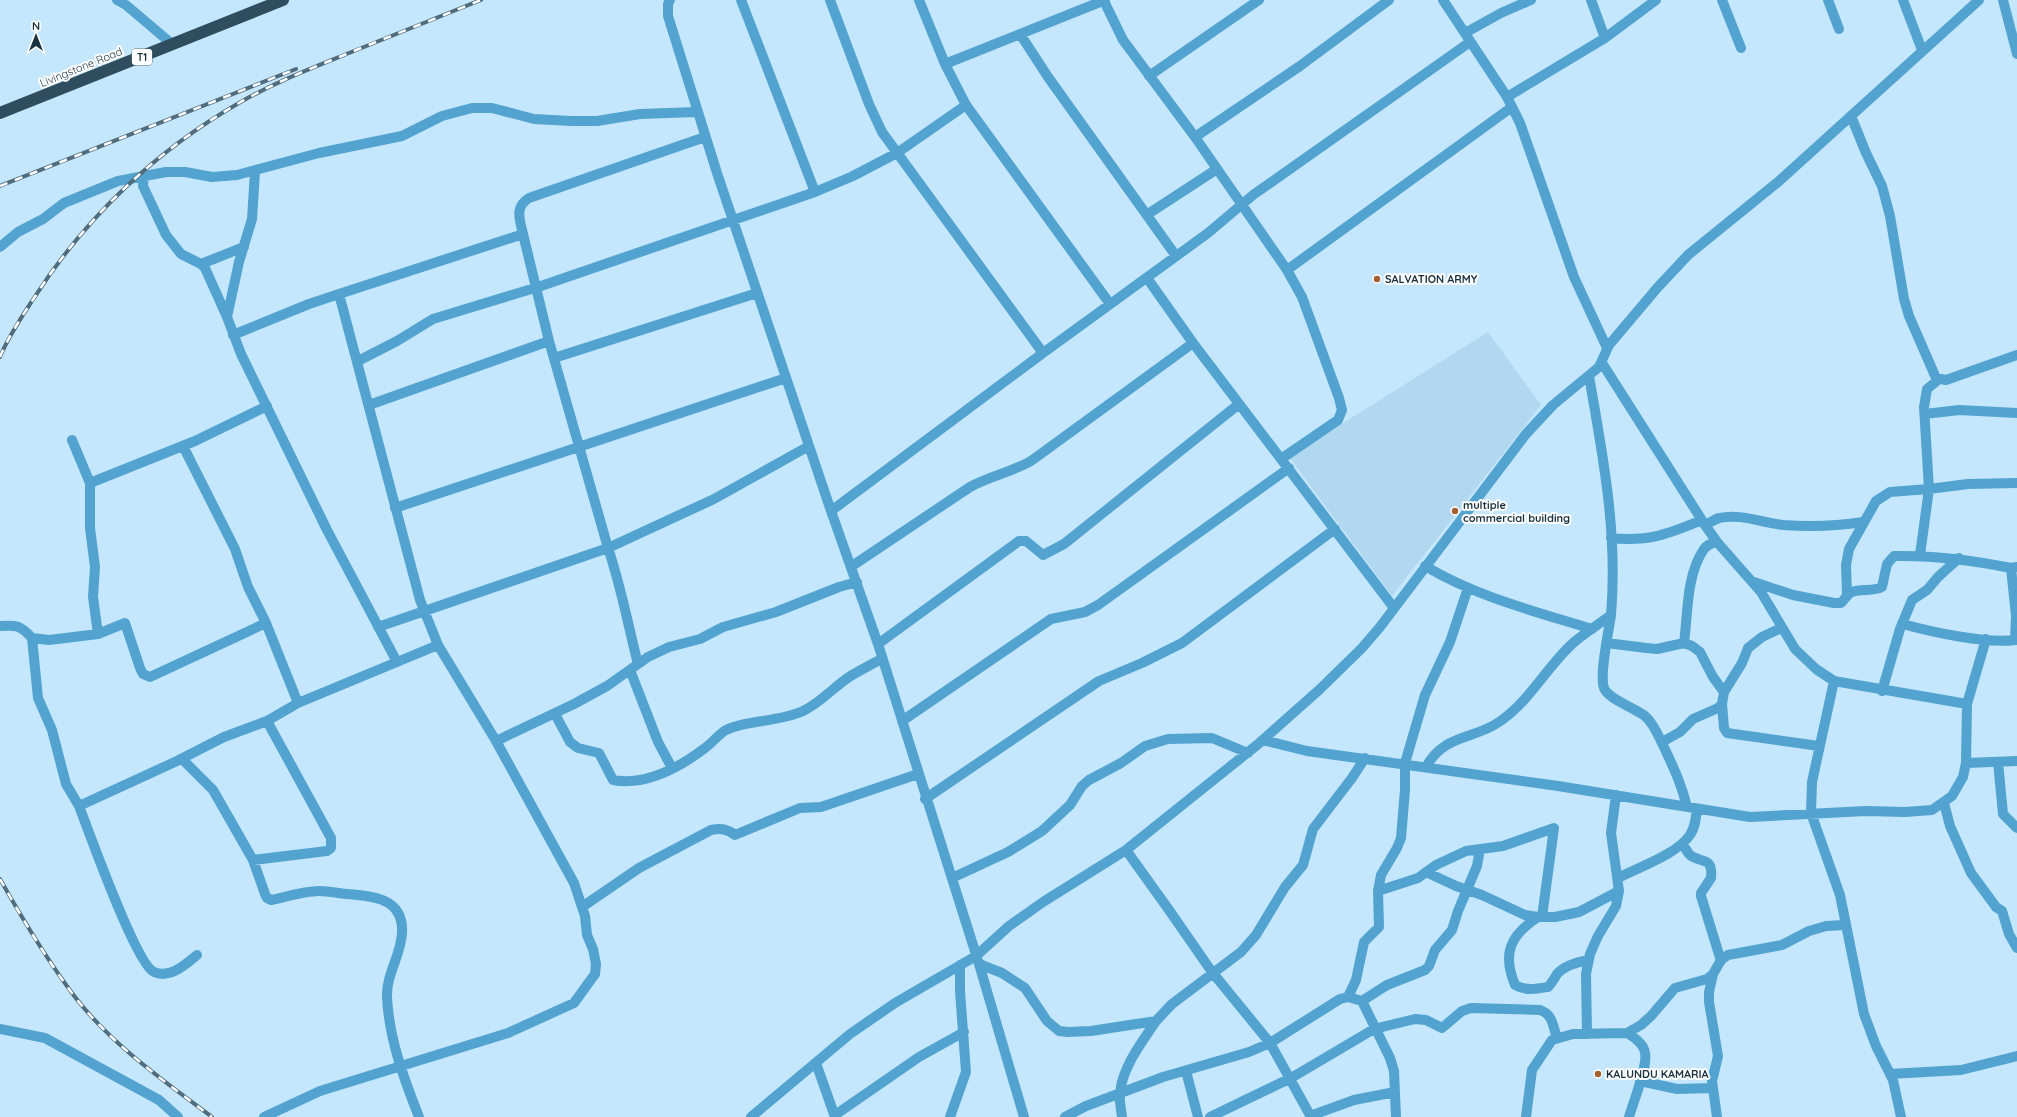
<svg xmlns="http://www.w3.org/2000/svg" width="2017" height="1117" font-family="Quicksand,sans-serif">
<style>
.built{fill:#b2d8f0}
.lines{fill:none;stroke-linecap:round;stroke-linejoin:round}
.minor{stroke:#52a3cf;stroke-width:10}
.highway{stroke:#2f4d5e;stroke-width:12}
.rail-casing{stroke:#516c7c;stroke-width:4}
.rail{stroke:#fff;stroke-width:2.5;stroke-dasharray:8;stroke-linecap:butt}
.poi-dot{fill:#a4612f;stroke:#fff;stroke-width:1.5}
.labels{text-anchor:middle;stroke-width:4;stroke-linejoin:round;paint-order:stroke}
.shield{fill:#fff;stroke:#5f7079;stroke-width:1}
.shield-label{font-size:10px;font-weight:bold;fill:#1a323f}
.street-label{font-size:11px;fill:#1a323f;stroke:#fff}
.poi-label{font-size:11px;font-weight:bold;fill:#1a323f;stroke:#fff;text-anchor:start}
</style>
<rect width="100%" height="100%" fill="#c5e7fd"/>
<!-- built -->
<path class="built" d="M 1488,332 L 1541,405 L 1392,596 L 1289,457 Z"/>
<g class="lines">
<!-- minor -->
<path class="minor" d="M 117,0 L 126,5 L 172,44
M 670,0 L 668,4 L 668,16 L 717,173 L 831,511 L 878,644 L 979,964 L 1024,1117
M 741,0 L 815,192
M 830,0 L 869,104 L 882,132 L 1043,353 L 1208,233 L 1253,195 L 1470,42
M 919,0 L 945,64 L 966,105 L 1110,304
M 1443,0 L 1507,97 L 1520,123 L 1574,277 L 1607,348
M 1591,0 L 1605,38
M 1722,0 L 1741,48
M 1828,0 L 1839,29
M 1903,0 L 1922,50
M 2003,0 L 2017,54
M 1104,1 L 1123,40 L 1195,137 L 1287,270 L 1302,297 L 1339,398 L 1342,410 L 1338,420 L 1281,459
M 1465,33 L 1501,13 L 1531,0
M 1020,34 L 1048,77 L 1176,256
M 945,64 L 1105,0
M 1149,76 L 1259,0
M 1507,97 L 1605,38 L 1656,0
M 1851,116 L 1866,153 L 1882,186 L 1890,216 L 1904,299 L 1909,316 L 1936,378 L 1946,380 L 2017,355
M 1195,137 L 1300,66 L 1389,0
M 255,172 L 252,219 L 239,262 L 227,317 L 241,354 L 327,530 L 397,662
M 144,175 L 143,186 L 166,235 L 181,254 L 201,264 L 205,268 L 227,317
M 1148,214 L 1217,169
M 523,234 L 549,341 L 608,548 C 621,586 628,625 638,664
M 0,247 L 18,232 L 43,219 L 64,203 L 118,181 L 166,172 L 185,172 L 212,177 L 237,175 L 319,153 L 402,136 L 442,116 L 472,108 L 492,108 L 534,119 L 571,121 L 597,121 L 640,114 L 696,112
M 201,264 L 244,247
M 1287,270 L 1512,107
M 1147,278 L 1193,343 L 1394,608
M 233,335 L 309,304 L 339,294
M 554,358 L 757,293
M 358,361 L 397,341 L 433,319 L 538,287 L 815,192 L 853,176 L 897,153 L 966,105
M 369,405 L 549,341
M 1925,414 L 1959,410 L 2017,413
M 72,440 L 90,483 L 90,528 L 95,567 L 93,597 L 98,634
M 90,483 L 195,441 L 267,406
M 395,508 L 786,378
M 831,511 L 1043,353
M 1705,525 C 1709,523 1714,520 1719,518 C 1739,513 1763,523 1783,525 C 1810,527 1837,526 1863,522
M 1611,538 C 1649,542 1668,534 1702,520
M 1920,555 L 1929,489 L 1968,484 L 2017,483
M 852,566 L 970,487 C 990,476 1012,472 1031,461 L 1193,343
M 1425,566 C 1477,597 1534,611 1592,629
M 1754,582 L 1793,595 L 1834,603 L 1841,603 C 1845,599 1847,594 1852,592 C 1861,588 1873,592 1882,587 L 1887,564 L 1894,556 C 1934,555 1972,560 2011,568 L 2017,567
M 1847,595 L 1846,565 L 1849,549 L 1876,501 L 1890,492 L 1929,489 L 1924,407 L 1927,389 L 1938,380
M 1611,615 C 1609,630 1599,675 1604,688 C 1608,699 1635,708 1645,716 C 1654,724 1658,735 1663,745 C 1673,767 1681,782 1687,807
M 1903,624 C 1931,632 1987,644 2015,640 L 2016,616 L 2011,568
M 0,626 C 17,625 20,625 32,638 L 49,640 L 98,634 L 125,623 L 140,668 L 143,674 L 150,677 L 266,623
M 378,627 L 608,548 L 714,499 L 809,446
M 32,638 L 38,698 L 52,730 L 66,784 L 79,806 L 177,761 L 224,737 L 267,721 L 298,703 L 266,623 L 248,587 L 235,549 L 183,446
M 1607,643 L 1646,648 L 1657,649 L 1684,643 L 1692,646 L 1700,652 L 1713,677 L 1724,692
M 1684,643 C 1688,614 1686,575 1704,549 C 1707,545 1712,543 1717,542
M 878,644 L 1019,541 L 1026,541 L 1043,555 L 1064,544 L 1239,404
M 630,670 L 658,742 L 672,768
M 1834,681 L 1812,782 L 1811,813 L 1840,895 L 1864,1014 L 1876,1046 L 1893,1080 L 1901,1117
M 1882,691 L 1900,629 L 1912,600 L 1927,590 L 1938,577 L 1959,558
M 298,703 L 438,645 L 420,600 L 339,294 L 523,234 C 520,220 514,207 529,198 L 705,137
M 1722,704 L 1724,728 L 1727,733 L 1819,746
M 1967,704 L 1986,639
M 555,714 L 570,742 L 578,748 L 599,753 L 613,780 C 646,786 680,767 705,748 C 712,743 719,734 726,730 C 745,720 780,722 803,711 C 820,703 834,687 849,677 C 860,670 871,665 881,659
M 902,721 L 1051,619 L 1085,612 L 1098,605 L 1289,468
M 1263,740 L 1307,751 L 1558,786 L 1750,817 L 1866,811 L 1905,812 L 1932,810 L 1952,796 L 1963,777 L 1966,763 L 1967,704 L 1834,681 L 1816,669 L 1795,649 L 1761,592 L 1717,542 L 1705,525 L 1602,363
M 496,741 L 574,704 L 607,686 L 648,657 L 669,647 L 700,639 L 723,627 L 776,612 L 839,587 L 857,582
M 1662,742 L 1680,732 L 1693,719 L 1718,708 L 1722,704 L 1724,692 L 1742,663 L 1748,648 L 1762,637 L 1781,628
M 182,759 L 213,790 L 253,860 L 327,851 L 331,848 L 331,838 L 267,721
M 1998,762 L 2003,814 L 2017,828
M 1966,763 L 2017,761
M 1426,767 C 1444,734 1473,740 1499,722 C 1529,702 1546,668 1572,644 C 1584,633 1598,625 1611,615 C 1618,533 1603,457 1589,376
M 925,799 L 1099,681 L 1142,663 L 1182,643 L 1335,529
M 1944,803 L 1950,826 L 1971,873 L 1996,907 L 2002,911 L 2009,934 L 2017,948
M 79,806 C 89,832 136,964 154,972 C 170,979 185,965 197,955
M 1682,844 C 1685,847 1687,852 1690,855 C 1702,864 1713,856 1711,878 L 1701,893 L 1701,896 L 1721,961
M 1126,850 L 1169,910 L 1212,972 L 1270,1043 L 1311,1117
M 253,860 L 265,894 L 267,898 L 271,900 C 285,897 305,891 319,891 C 328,891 337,893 346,894 C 373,896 404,898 402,933 C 401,955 386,975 387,997 C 389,1039 404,1079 419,1117
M 1426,872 L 1456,886 L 1482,895 L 1525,915 L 1538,917 L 1555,917 L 1579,912 L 1619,891 L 1611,833 L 1616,795
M 952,878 L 1008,852 L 1042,831 L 1070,805 L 1082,786 L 1089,780 L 1121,763 L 1145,746 L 1168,739 L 1212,738 L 1248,753
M 1618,878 C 1639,867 1676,855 1690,835 C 1695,828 1696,818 1697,809
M 1378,891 L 1418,878 L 1436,865 L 1466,851 L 1503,846 L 1554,828 L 1542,917
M 582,907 L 639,868 L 711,830 C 721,828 727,829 735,835 L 800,808 L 821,807 L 918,774
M 1538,917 C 1510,935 1502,954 1515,985 C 1525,991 1536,989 1548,987 C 1552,983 1554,979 1557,974 C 1565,965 1577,962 1589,960
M 979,964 L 1002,973 L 1025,988 L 1047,1021 L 1059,1031 L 1068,1032 L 1091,1031 L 1156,1021 L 1172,1004 L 1241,952 L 1256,935 L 1285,887 L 1303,865 L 1313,829 L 1352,778 L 1365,758
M 1713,974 L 1709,992 L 1709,1002 L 1718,1056 L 1712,1081 L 1717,1117
M 1348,997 L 1356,980 L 1364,942 L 1379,927 L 1378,891 L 1381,875 L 1397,848 L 1401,838 L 1405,790 L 1405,763 L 1425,695 L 1450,642 L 1468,588
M 1362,1001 L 1387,985 L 1425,970 L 1429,966 L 1435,950 L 1452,930 L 1458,911 L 1477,866 L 1480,849
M 0,1029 L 45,1038 L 159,1100 L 178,1117
M 1627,1033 C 1634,1037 1644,1044 1645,1053 C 1648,1067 1633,1102 1629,1117
M 1587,1034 L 1586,974 L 1590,954 L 1598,936 L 1616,906 L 1619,891
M 816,1063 L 835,1117
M 1186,1071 L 1198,1117
M 1890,1074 L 1961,1070 L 2017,1056
M 1640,1081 L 1677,1089 L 1712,1088
M 835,1115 L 919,1057 L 964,1032
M 1310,1116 L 1354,1100 L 1395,1092
M 264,1117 L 320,1091 L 508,1033 L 574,1003 L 595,974 L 596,964 L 593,949 L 587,935 L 585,916 L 574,883 L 496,741 L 438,645
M 751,1117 L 850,1034 L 895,1003 L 976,956 L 1009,926 L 1043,902 L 1126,850 L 1257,745 L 1319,690 L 1362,648 L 1380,627 L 1526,434 L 1553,405 L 1599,367 L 1609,345 L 1658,287 L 1688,255 L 1778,182 L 1979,0
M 950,1117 L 966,1072 L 960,991 L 960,965
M 1065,1117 L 1086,1106 L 1163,1077 L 1249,1052 L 1270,1043 L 1340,999 L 1348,997 L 1362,1001 L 1390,1058 L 1394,1071 L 1396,1117
M 1122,1117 C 1121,1109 1119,1100 1120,1092 C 1123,1066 1142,1042 1156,1021
M 1210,1117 L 1291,1078 L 1374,1029 L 1415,1019 L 1426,1020 L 1442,1028 L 1462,1011 L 1471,1008 L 1540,1010 C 1553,1014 1553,1027 1557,1038
M 1526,1117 L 1532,1070 L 1552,1040 L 1573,1034 L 1627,1033 L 1641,1025 L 1651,1016 L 1675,988 L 1707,979 L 1713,974 L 1721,960 L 1728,955 L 1782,945 L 1809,931 L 1826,926 L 1845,925"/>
<!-- highway -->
<path class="highway" d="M 0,113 L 283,0"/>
<defs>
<path id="rail" d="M 0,186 L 296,69
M 0,357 C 9,335 23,315 36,295 C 87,216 157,150 239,103 C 273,83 312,68 349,53 C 393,35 437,18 481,0
M 0,879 C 23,920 47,960 75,997 C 112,1045 164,1081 212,1117"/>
</defs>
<!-- rail casing -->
<use href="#rail" class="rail-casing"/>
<!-- rail -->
<use href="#rail" class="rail"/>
</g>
<!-- markers -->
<g class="poi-dot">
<circle cx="1377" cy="279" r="4"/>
<circle cx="1455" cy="511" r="4"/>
<circle cx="1598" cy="1074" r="4"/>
</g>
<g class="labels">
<!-- shield labels -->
<rect class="shield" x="132" y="49" width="20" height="16" rx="3"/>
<g class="shield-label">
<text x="142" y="61">T1</text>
</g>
<!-- street labels -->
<g class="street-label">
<text transform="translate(81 67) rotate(-22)" y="4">Livingstone Road</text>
</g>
<!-- poi labels -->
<g class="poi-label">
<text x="1385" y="283">SALVATION ARMY</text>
<text x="1463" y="509">multiple<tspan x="1463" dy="13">commercial building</tspan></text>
<text x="1606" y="1078">KALUNDU KAMARIA</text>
</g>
</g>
<!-- north arrow -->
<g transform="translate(36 36)" stroke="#ffffff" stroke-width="3" paint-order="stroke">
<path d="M0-3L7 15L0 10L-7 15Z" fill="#1a323f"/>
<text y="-6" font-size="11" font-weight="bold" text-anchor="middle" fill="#1a323f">N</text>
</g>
</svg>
